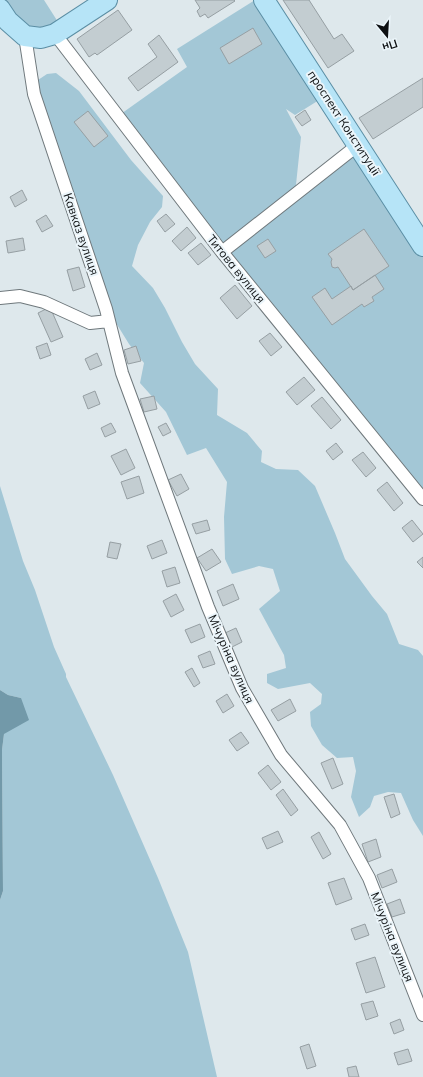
<svg xmlns="http://www.w3.org/2000/svg" width="423" height="1077" font-family="Mulish,sans-serif">
<style>
.green{fill:#a3c7d6}
.water{fill:#7299a9}
.building{fill:#c3cdd1;stroke:#969fa3}
.lines{fill:none;stroke-linecap:round;stroke-linejoin:round}
.minor-casing{stroke:#6f787c;stroke-width:14}
.primary-casing{stroke:#5b8ea4;stroke-width:22}
.minor{stroke:#fff;stroke-width:12}
.primary{stroke:#b6e4f7;stroke-width:20}
.labels{text-anchor:middle;stroke-width:4;stroke-linejoin:round;paint-order:stroke}
.street-label{font-size:12px;fill:#0d1012;stroke:#ebf5fa}
</style>
<rect width="100%" height="100%" fill="#dee8ec"/>
<!-- green -->
<path class="green" d="M 0,0 L 44,0 L 58,22 C 46,28 31,30 19,21 C 13,17 5,6 0,0 Z
M 255,0 L 332,92 L 295,115 L 286,109 L 301,137 L 295,194 L 365,144 L 423,230 L 423,499 L 118,116 L 187,67 L 177,49 Z
M 56,73 L 79,91 L 131,160 L 163,196 L 162,207 L 150,222 L 138,245 L 132,266 L 153,288 L 165,308 L 182,342 L 195,364 L 218,389 L 217,415 L 247,433 L 262,451 L 261,462 L 276,469 L 298,470 L 315,486 L 335,533 L 345,559 L 372,596 L 387,614 L 399,644 L 418,650 L 423,656 L 423,836 L 413,820 L 401,793 L 388,792 L 374,796 L 370,807 L 359,817 L 351,797 L 356,771 L 353,757 L 337,758 L 322,745 L 311,726 L 310,712 L 321,704 L 322,694 L 310,683 L 278,689 L 267,683 L 267,674 L 286,668 L 284,655 L 259,609 L 280,591 L 273,569 L 259,566 L 232,574 L 225,559 L 224,517 L 227,482 L 206,448 L 187,455 L 166,412 L 140,383 L 144,363 L 129,344 L 105,305 L 40,104 L 38,80 L 47,74 Z
M 0,486 L 23,561 L 35,590 L 54,647 L 66,674 L 66,677 L 113,775 L 158,878 L 188,952 L 217,1077 L 0,1077 L 0,900 L 3,891 L 2,750 L 4,734 L 21,698 L 8,695 L 0,690 Z"/>
<!-- water -->
<path class="water" d="M 0,690 L 8,695 L 21,698 L 29,720 L 4,734 L 2,750 L 3,891 L 0,900 Z"/>
<!-- building -->
<path class="building" d="M 195,0 L 234,0 L 235,1 L 208,18 L 205,14 L 200,17 L 197,11 L 200,8 Z
M 283,0 L 309,0 L 334,39 L 342,34 L 354,51 L 328,68 Z
M 118,10 L 132,30 L 97,55 L 95,53 L 89,57 L 77,39 Z
M 253,28 L 262,44 L 229,64 L 220,48 Z
M 159,35 L 178,62 L 138,91 L 128,78 L 157,57 L 148,44 Z
M 423,78 L 423,107 L 373,139 L 359,118 Z
M 305,110 L 311,120 L 302,126 L 295,117 Z
M 88,111 L 108,136 L 94,147 L 74,122 Z
M 22,190 L 27,200 L 15,207 L 10,197 Z
M 166,214 L 175,224 L 165,232 L 157,221 Z
M 46,215 L 53,226 L 42,232 L 36,221 Z
M 187,227 L 196,238 L 181,251 L 172,241 Z
M 364,229 L 389,266 L 353,290 L 338,267 L 335,268 L 332,267 L 331,262 L 332,259 L 328,254 Z
M 23,238 L 25,250 L 8,253 L 6,241 Z
M 268,239 L 276,251 L 265,258 L 257,246 Z
M 201,243 L 211,255 L 198,265 L 188,253 Z
M 79,267 L 85,287 L 73,291 L 67,270 Z
M 375,275 L 384,289 L 372,297 L 374,301 L 364,307 L 362,304 L 332,325 L 312,297 L 325,288 L 332,299 L 351,286 L 353,290 Z
M 235,285 L 252,306 L 237,319 L 220,298 Z
M 50,307 L 63,337 L 51,342 L 38,313 Z
M 270,333 L 282,347 L 271,356 L 259,341 Z
M 47,343 L 51,355 L 40,359 L 36,347 Z
M 136,346 L 141,361 L 128,364 L 124,350 Z
M 97,353 L 102,365 L 90,370 L 85,359 Z
M 304,377 L 315,390 L 297,405 L 286,392 Z
M 95,391 L 100,404 L 88,409 L 83,396 Z
M 154,396 L 157,409 L 144,412 L 140,399 Z
M 322,397 L 341,420 L 331,429 L 311,406 Z
M 111,423 L 116,432 L 105,437 L 101,428 Z
M 166,423 L 171,432 L 163,436 L 158,427 Z
M 336,443 L 343,452 L 333,460 L 326,451 Z
M 126,449 L 135,468 L 121,475 L 111,456 Z
M 363,452 L 376,468 L 366,477 L 352,460 Z
M 181,474 L 189,489 L 177,496 L 168,480 Z
M 139,476 L 144,493 L 127,499 L 121,482 Z
M 387,482 L 403,503 L 394,511 L 377,490 Z
M 207,520 L 210,530 L 196,534 L 192,524 Z
M 412,520 L 423,534 L 413,542 L 402,528 Z
M 162,540 L 167,553 L 152,559 L 147,546 Z
M 110,542 L 121,544 L 117,559 L 107,557 Z
M 212,549 L 221,562 L 206,571 L 197,558 Z
M 423,557 L 423,568 L 417,562 Z
M 175,567 L 180,583 L 167,587 L 162,571 Z
M 233,584 L 239,599 L 223,606 L 217,591 Z
M 176,594 L 184,610 L 171,617 L 163,601 Z
M 200,624 L 205,637 L 191,643 L 185,630 Z
M 236,628 L 242,642 L 232,647 L 225,633 Z
M 210,651 L 215,664 L 203,668 L 198,656 Z
M 192,668 L 200,683 L 194,687 L 185,672 Z
M 227,694 L 234,706 L 223,713 L 216,701 Z
M 290,699 L 296,711 L 278,721 L 271,710 Z
M 241,732 L 249,743 L 237,751 L 229,740 Z
M 333,758 L 343,784 L 332,789 L 321,763 Z
M 268,765 L 281,782 L 271,790 L 258,773 Z
M 283,789 L 298,810 L 291,816 L 276,795 Z
M 394,794 L 400,814 L 391,818 L 384,797 Z
M 278,831 L 283,842 L 267,849 L 262,838 Z
M 319,832 L 331,854 L 323,859 L 311,837 Z
M 376,839 L 381,857 L 368,862 L 362,844 Z
M 392,869 L 397,882 L 382,888 L 377,875 Z
M 344,878 L 352,899 L 336,905 L 328,883 Z
M 400,899 L 405,913 L 392,917 L 387,904 Z
M 365,924 L 369,935 L 355,940 L 351,929 Z
M 375,957 L 385,987 L 366,993 L 356,963 Z
M 373,1001 L 378,1016 L 366,1020 L 361,1004 Z
M 400,1019 L 404,1030 L 394,1034 L 390,1023 Z
M 309,1044 L 316,1066 L 307,1069 L 300,1047 Z
M 408,1049 L 412,1061 L 398,1065 L 394,1053 Z
M 356,1066 L 359,1077 L 349,1077 L 347,1068 Z"/>
<g class="lines">
<defs>
<path id="minor" d="M 55,34 L 222,252 L 423,499
M 25,36 L 34,94 L 106,309 L 122,373 L 208,607 L 242,688 L 281,755 L 340,825 L 369,878 L 423,1015
M 222,252 L 358,145
M 0,298 L 20,296 L 44,302 L 90,323 L 109,321"/>
<path id="primary" d="M 264,0 L 423,246
M 0,9 L 8,21 L 25,36 L 41,38 L 55,34 L 107,0"/>
</defs>
<!-- minor casing -->
<use href="#minor" class="minor-casing"/>
<!-- primary casing -->
<use href="#primary" class="primary-casing"/>
<!-- minor -->
<use href="#minor" class="minor"/>
<!-- primary -->
<use href="#primary" class="primary"/>
</g>
<g class="labels">
<!-- street labels -->
<g class="street-label">
<text transform="translate(344 123) rotate(57)" y="4">проспект Конституції</text>
<text transform="translate(81 234) rotate(71)" y="4">Кавказ вулиця</text>
<text transform="translate(236 269) rotate(51)" y="4">Титова вулиця</text>
<text transform="translate(231 659) rotate(66)" y="4">Мічуріна вулиця</text>
<text transform="translate(392 937) rotate(68)" y="4">Мічуріна вулиця</text>
</g>
</g>
<!-- north arrow -->
<g transform="translate(387 36) rotate(162)" stroke="#ebf5fa" stroke-width="3" paint-order="stroke">
<path d="M0-3L7 15L0 10L-7 15Z" fill="#0d1012"/>
<text y="-6" font-size="11" font-weight="bold" text-anchor="middle" fill="#0d1012">Пн</text>
</g>
</svg>
